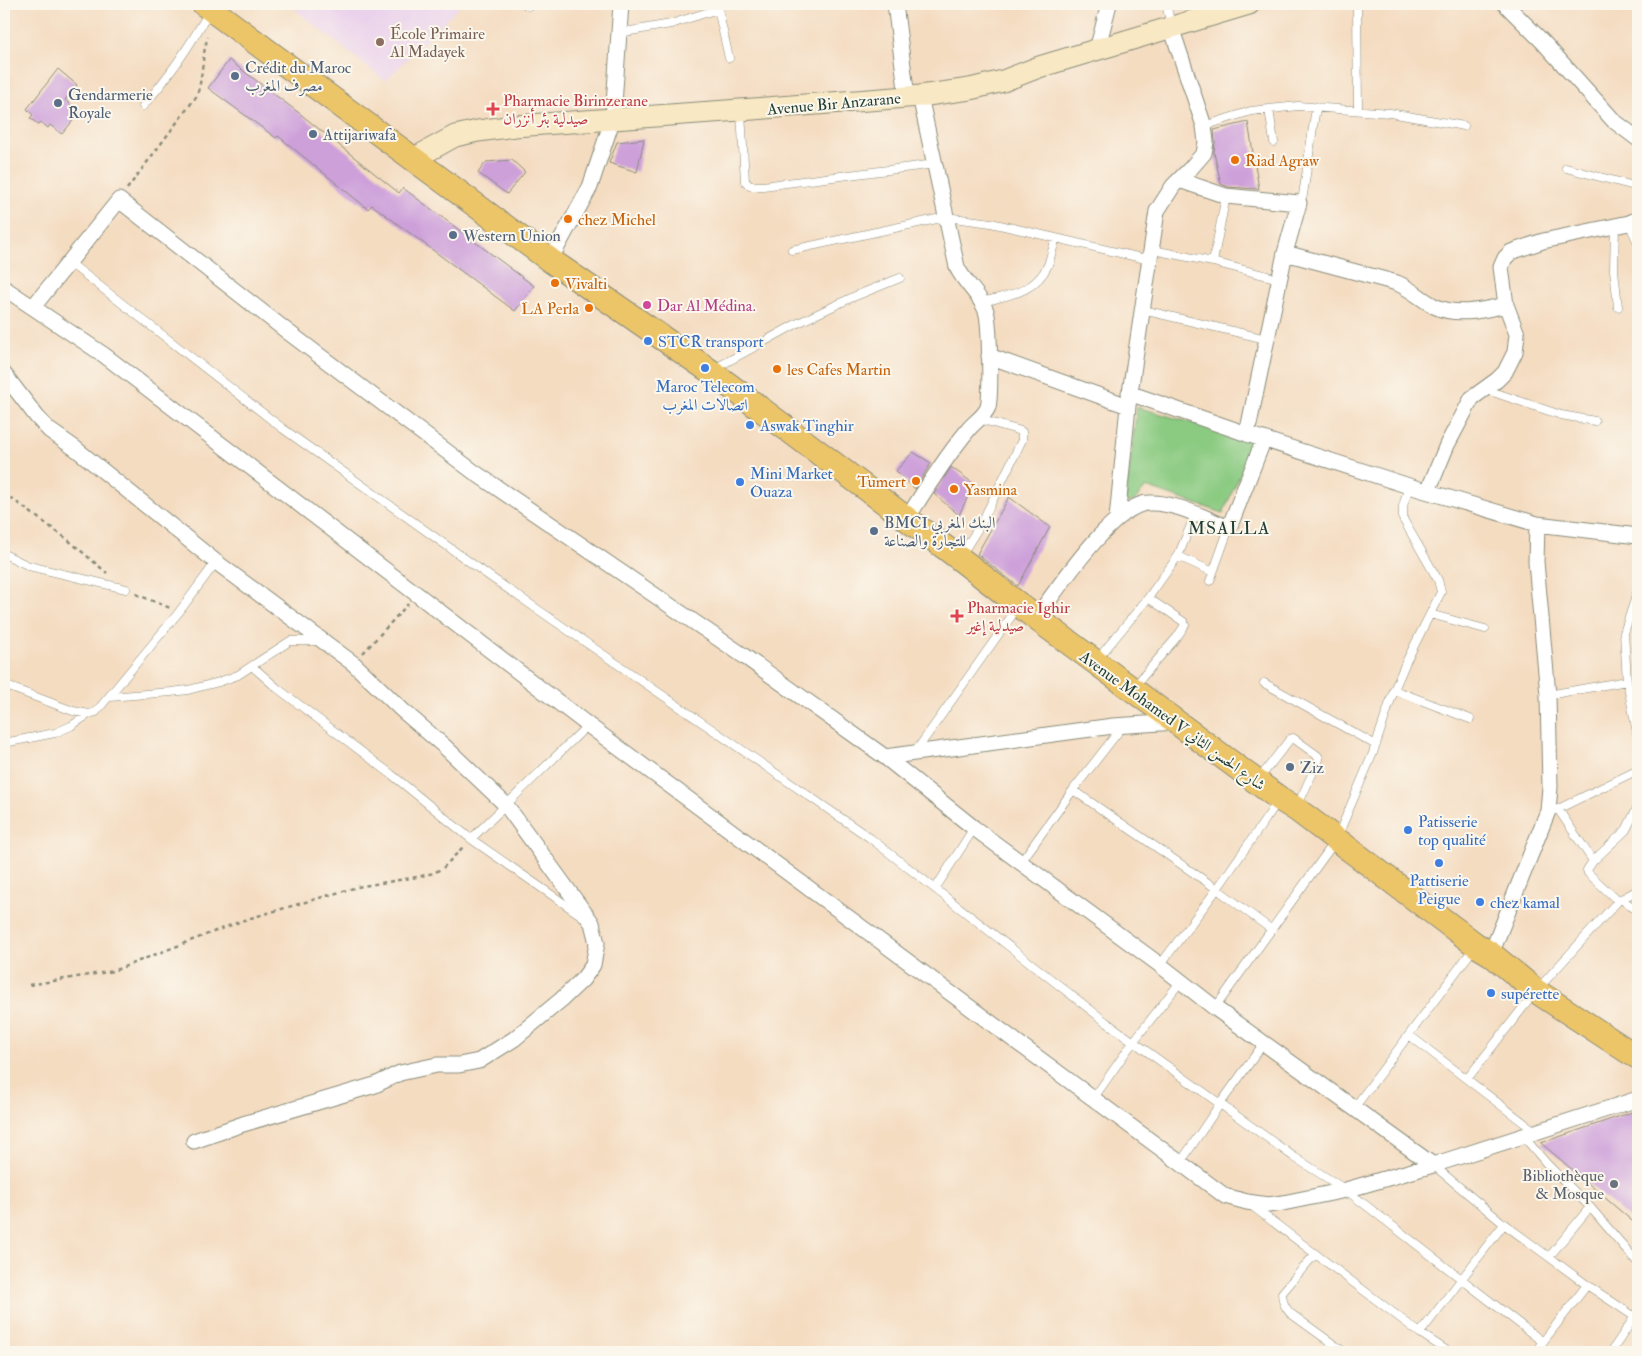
<svg xmlns="http://www.w3.org/2000/svg" width="1642" height="1356" font-family="'IM FELL Double Pica',Amiri,serif">
<style>
.built{fill:#ead1ec}
.green{fill:#8aca81;stroke:#54845a}
.building{fill:#cda0da}
.lines{fill:none;stroke-linecap:round;stroke-linejoin:round}
.lane-casing{stroke:#8a8c7a;stroke-width:9}
.street-casing{stroke:#8a8c7a;stroke-width:17}
.secondary-casing{stroke:#8a8c7a;stroke-width:23}
.primary-casing{stroke:#8a8c7a;stroke-width:26}
.path{stroke:#8a8c7a;stroke-width:2.5;stroke-dasharray:4 4;stroke-linecap:butt}
.lane{stroke:#fff;stroke-width:8}
.street{stroke:#fff;stroke-width:15}
.secondary{stroke:#f8e8c3;stroke-width:21}
.primary{stroke:#edc569;stroke-width:24}
.education-dot{fill:#8d6e63;stroke:#fbf7ec;stroke-width:2}
.service-dot{fill:#5c6f8a;stroke:#fbf7ec;stroke-width:2}
.health-dot{fill:#e0444e;stroke:#fbf7ec;stroke-width:2}
.food-dot{fill:#e8710a;stroke:#fbf7ec;stroke-width:2}
.hotel-dot{fill:#d1479c;stroke:#fbf7ec;stroke-width:2}
.shop-dot{fill:#3f7fe0;stroke:#fbf7ec;stroke-width:2}
.worship-dot{fill:#6b7280;stroke:#fbf7ec;stroke-width:2}
.labels{text-anchor:middle;stroke-width:4;stroke-linejoin:round;paint-order:stroke}
.education-label{font-size:16px;fill:#785e54;stroke:#fbf7ec;text-anchor:start}
.service-label{font-size:16px;fill:#4e5e75;stroke:#fbf7ec;text-anchor:start}
.health-label{font-size:16px;fill:#be3a42;stroke:#fbf7ec;text-anchor:start}
.street-label{font-size:16px;fill:#1f3d34;stroke:#fbf7ec}
.food-label{font-size:16px;fill:#c56008;stroke:#fbf7ec;text-anchor:start}
.hotel-label{font-size:16px;fill:#b23c85;stroke:#fbf7ec;text-anchor:start}
.shop-label{font-size:16px;fill:#366cbe;stroke:#fbf7ec;text-anchor:start}
.worship-label{font-size:16px;fill:#5b616d;stroke:#fbf7ec;text-anchor:end}
.neighbourhood-label{font-size:18px;letter-spacing:1px;fill:#1f3d34;stroke:#fbf7ec}
</style>
<rect width="100%" height="100%" fill="#fbf7ec"/>
<filter id="ink" filterUnits="userSpaceOnUse"><feTurbulence type="fractalNoise" baseFrequency=".02" numOctaves="2"/><feDisplacementMap in="SourceGraphic" scale="10" xChannelSelector="R" yChannelSelector="G"/><feConvolveMatrix kernelMatrix="1 2 1 2 8 2 1 2 1" color-interpolation-filters="sRGB"/></filter>
<filter id="wash" filterUnits="userSpaceOnUse"><feTurbulence type="fractalNoise" baseFrequency=".0096" numOctaves="4" result="noise"/><feDisplacementMap in="SourceGraphic" scale="20" xChannelSelector="R" yChannelSelector="G"/><feGaussianBlur stdDeviation="1.12" result="paint"/><feColorMatrix in="noise" values="0 0 0 0 0 0 0 0 0 0 0 0 0 0 0 0 0 1.4 0 .05"/><feComposite in="paint" operator="in"/></filter>
<g filter="url(#wash)">
<rect width="100%" height="100%" fill="#f4dcc1"/>
<!-- built -->
<path class="built" d="M 288,4 L 462,4 L 385,81 Z"/>
<!-- green -->
<path class="green" d="M 1137,407 L 1255,441 L 1223,513 L 1146,487 L 1134,501 L 1125,503 Z"/>
<g id="blocks">
<!-- building -->
<path class="building" d="M 229,60 L 299,113 L 399,193 L 403,188 L 534,286 L 515,311 L 372,205 L 368,209 L 278,136 L 276,138 L 208,88 Z
M 58,69 L 77,85 L 65,100 L 80,112 L 62,134 L 50,125 L 48,128 L 41,122 L 39,125 L 30,118 L 33,115 L 27,109 Z
M 1248,122 L 1259,189 L 1228,187 L 1221,184 L 1214,153 L 1215,141 L 1214,130 Z
M 644,139 L 637,172 L 609,163 L 617,142 Z
M 512,160 L 525,172 L 507,194 L 478,173 L 486,162 Z
M 913,452 L 931,463 L 915,489 L 896,471 Z
M 951,467 L 974,484 L 959,515 L 934,494 Z
M 1009,497 L 1050,527 L 1018,586 L 977,554 Z
M 1638,1110 L 1638,1226 L 1541,1143 Z"/>
</g>
</g>
<g filter="url(#ink)">
<use href="#blocks" fill-opacity="0" stroke="#8a8c7a" stroke-width="1"/>
<g class="lines">
<defs>
<path id="lane" d="M 525,4 L 528,6
M 716,4 L 718,9 L 729,58
M 1166,4 L 1171,25
M 1357,4 L 1358,110
M 619,33 L 671,24 L 718,9
M 143,106 C 169,77 191,44 210,10
M 1269,109 L 1274,142
M 741,112 L 745,181 L 750,186 L 763,186 L 935,164
M 1204,126 L 1251,111 L 1298,106 L 1390,113 L 1464,126
M 1566,168 L 1638,187
M 1299,203 L 1303,195 L 1316,107
M 1629,223 L 1638,243
M 1615,226 L 1614,270 L 1618,307
M 792,250 L 946,217 L 991,223 L 1150,260
M 1153,250 L 1213,262 L 1226,196
M 1213,262 L 1279,279
M 70,263 L 282,428 L 492,578 L 870,838 L 1106,1022 L 1294,1157 L 1346,1190 L 1543,1342
M 982,302 C 1009,295 1035,293 1048,265 C 1051,256 1053,247 1056,238
M 1143,310 L 1266,339
M 714,369 L 798,323 L 853,297 L 900,278
M 1484,389 L 1561,415 L 1595,421
M 4,554 L 29,566 L 126,589
M 1178,556 L 1195,515
M 960,557 L 982,522 L 1022,440 L 1022,432 L 1021,431 L 979,419
M 1210,581 L 1229,528
M 1638,590 L 1624,633 L 1627,681 L 1638,738
M 1430,614 L 1485,629
M 1096,661 L 1148,598 L 1178,556 L 1213,572
M 252,666 L 277,688 L 391,774 L 471,839 L 582,916
M 1264,683 L 1376,745
M 4,685 L 73,711 L 89,714 L 96,712 L 179,612 L 216,562
M 1133,688 L 1177,637 L 1185,625 L 1184,622 L 1148,598
M 1394,690 L 1470,719
M 1548,695 L 1627,681
M 109,697 L 171,692 L 188,690 L 219,682 L 238,675 L 290,641 L 320,641
M 4,743 L 55,733 L 71,726 L 89,714
M 916,751 L 1018,607
M 1259,779 L 1290,739 L 1293,738 L 1318,756 L 1319,759 L 1297,807
M 1073,790 L 1217,889 L 1272,930
M 1558,809 L 1593,861
M 1548,811 L 1558,809 L 1638,770
M 471,839 L 588,725
M 1021,862 L 1073,790 L 1122,727
M 935,889 L 974,828
M 1621,899 L 1638,911
M 1618,901 L 1588,873 L 1587,870 L 1593,861 L 1626,830 L 1638,806
M 1160,965 L 1217,889 L 1279,800
M 1215,1008 L 1336,840 L 1373,753 L 1394,690 L 1406,662 L 1441,592 L 1438,580 L 1403,519 L 1403,506 L 1409,486
M 1409,1035 L 1536,1132
M 1631,1051 L 1638,1040
M 1467,1079 L 1536,991 L 1618,901 L 1638,890
M 1093,1099 L 1133,1042 L 1181,981
M 1354,1108 L 1474,948
M 1523,1136 L 1547,1164 L 1590,1207 L 1638,1263
M 1180,1163 L 1220,1104 L 1264,1043
M 1433,1165 L 1504,1224 L 1587,1285 L 1635,1317
M 1252,1206 L 1420,1333 L 1449,1352
M 1315,1254 L 1282,1293 C 1282,1302 1285,1307 1290,1313 L 1344,1352
M 1549,1257 L 1590,1207
M 1420,1333 L 1504,1224
M 1535,1352 L 1587,1285
M 1611,1352 L 1638,1312"/>
<path id="street" d="M 895,4 L 907,97
M 1505,4 L 1543,42 L 1614,121 L 1638,139
M 1097,50 L 1109,4
M 1179,180 L 1226,196 L 1299,203 L 1285,253 L 1247,434 L 1409,486 L 1537,524 L 1638,536
M 1285,253 L 1397,283 C 1411,289 1421,299 1434,306 C 1457,317 1483,310 1506,305
M 550,260 L 590,187 L 613,118 L 621,4
M 4,288 L 104,355 L 588,725 L 1225,1196 L 1247,1202 L 1268,1205 L 1283,1203 L 1346,1190 L 1433,1165 L 1638,1099
M 33,307 L 119,200 L 288,332 L 474,472 L 744,656 L 885,757 L 974,828 L 1160,965 L 1215,1008 L 1433,1165
M 989,356 L 1128,406 L 1117,519
M 4,374 L 37,417 L 49,430 L 76,449 L 216,562 L 354,664 L 402,710 L 444,746 L 506,805 L 592,923 L 597,943 L 593,965 L 583,979 L 562,999 L 514,1039 L 479,1061 L 459,1065 L 437,1065 L 400,1073 L 375,1085 L 243,1124 L 194,1141
M 1129,393 L 1247,434
M 1128,406 L 1157,211 L 1173,186 L 1191,168 L 1204,153 L 1206,142 L 1204,126 L 1171,27
M 1428,491 L 1447,445 L 1472,398 L 1497,380 L 1505,372 L 1515,352 L 1517,334 L 1506,305 L 1501,267 L 1505,258 L 1511,252 L 1543,241 L 1629,223 L 1638,219
M 907,519 C 926,488 945,458 968,430 C 973,423 985,416 988,407 C 991,395 990,322 986,311 C 980,294 964,283 957,267 L 920,96
M 1036,618 C 1056,591 1114,503 1149,503 C 1176,502 1204,518 1229,528 L 1264,439
M 885,757 L 1113,726 L 1177,722
M 1491,954 L 1548,811 L 1550,787 L 1548,695 L 1536,562 L 1537,524"/>
<path id="secondary" d="M 413,159 L 455,136 L 478,131 L 515,126 L 740,110 L 920,96 L 970,89 L 1003,81 L 1039,67 L 1249,4"/>
<path id="primary" d="M 204,4 L 550,260 L 710,371 L 959,558 L 1036,618 L 1280,799 L 1296,809 L 1476,945 L 1491,954 L 1536,991 L 1629,1052 L 1638,1057"/>
</defs>
<!-- lane casing -->
<use href="#lane" class="lane-casing"/>
<!-- street casing -->
<use href="#street" class="street-casing"/>
<!-- secondary casing -->
<use href="#secondary" class="secondary-casing"/>
<!-- primary casing -->
<use href="#primary" class="primary-casing"/>
<!-- path -->
<path class="path" d="M 127,189 L 196,97 C 204,77 201,56 208,37
M 4,493 L 67,539 L 107,573
M 136,594 L 170,608
M 363,653 L 408,604
M 29,985 L 113,971 L 244,920 L 357,887 L 417,877 L 434,873 L 444,867 L 463,847"/>
<!-- lane -->
<use href="#lane" class="lane"/>
<!-- street -->
<use href="#street" class="street"/>
<!-- secondary -->
<use href="#secondary" class="secondary"/>
<!-- primary -->
<use href="#primary" class="primary"/>
</g>
</g>
<!-- markers -->
<circle class="education-dot" cx="380" cy="42" r="5"/>
<g class="service-dot">
<circle cx="235" cy="76" r="5"/>
<circle cx="58" cy="103" r="5"/>
<circle cx="313" cy="134" r="5"/>
<circle cx="453" cy="235" r="5"/>
<circle cx="874" cy="531" r="5"/>
<circle cx="1290" cy="767" r="5"/>
</g>
<g class="health-dot">
<path d="M490.5 101.5h5v5h5v5h-5v5h-5v-5h-5v-5h5z"/>
<path d="M954.5 608.5h5v5h5v5h-5v5h-5v-5h-5v-5h5z"/>
</g>
<g class="food-dot">
<circle cx="1235" cy="160" r="5"/>
<circle cx="568" cy="219" r="5"/>
<circle cx="555" cy="283" r="5"/>
<circle cx="589" cy="308" r="5"/>
<circle cx="777" cy="369" r="5"/>
<circle cx="916" cy="481" r="5"/>
<circle cx="954" cy="489" r="5"/>
</g>
<circle class="hotel-dot" cx="647" cy="305" r="5"/>
<g class="shop-dot">
<circle cx="648" cy="341" r="5"/>
<circle cx="705" cy="368" r="5"/>
<circle cx="750" cy="425" r="5"/>
<circle cx="740" cy="482" r="5"/>
<circle cx="1408" cy="830" r="5"/>
<circle cx="1439" cy="863" r="5"/>
<circle cx="1480" cy="902" r="5"/>
<circle cx="1491" cy="993" r="5"/>
</g>
<circle class="worship-dot" cx="1614" cy="1184" r="5"/>
<g class="labels">
<!-- education labels -->
<g class="education-label">
<text x="390" y="39">École Primaire<tspan x="390" dy="18">Al Madayek</tspan></text>
</g>
<!-- service labels -->
<g class="service-label">
<text x="245" y="73">Crédit du Maroc<tspan x="245" dy="18">مصرف المغرب</tspan></text>
<text x="68" y="100">Gendarmerie<tspan x="68" dy="18">Royale</tspan></text>
<text x="323" y="140">Attijariwafa</text>
<text x="463" y="241">Western Union</text>
<text x="884" y="528">BMCI البنك المغربي<tspan x="884" dy="18">للتجارة والصناعة</tspan></text>
<text x="1300" y="773">Ziz</text>
</g>
<!-- health labels -->
<g class="health-label">
<text x="503" y="106">Pharmacie Birinzerane<tspan x="503" dy="18">صيدلية بئر أنزران</tspan></text>
<text x="967" y="613">Pharmacie Ighir<tspan x="967" dy="18">صيدلية إغير</tspan></text>
</g>
<!-- street labels -->
<g class="street-label">
<text transform="translate(834 103) rotate(-5)" y="6">Avenue Bir Anzarane</text>
<text transform="translate(1173 720) rotate(36)" y="6">Avenue Mohamed V شارع الحسن الثاني</text>
</g>
<!-- food labels -->
<g class="food-label">
<text x="1245" y="166">Riad Agraw</text>
<text x="578" y="225">chez Michel</text>
<text x="565" y="289">Vivalti</text>
<text x="579" y="314" text-anchor="end">LA Perla</text>
<text x="787" y="375">les Cafes Martin</text>
<text x="906" y="487" text-anchor="end">Tumert</text>
<text x="964" y="495">Yasmina</text>
</g>
<!-- hotel labels -->
<g class="hotel-label">
<text x="657" y="311">Dar Al Médina.</text>
</g>
<!-- shop labels -->
<g class="shop-label">
<text x="658" y="347">STCR transport</text>
<text x="705" y="392" text-anchor="middle">Maroc Telecom<tspan x="705" dy="18">اتصالات المغرب</tspan></text>
<text x="760" y="431">Aswak Tinghir</text>
<text x="750" y="479">Mini Market<tspan x="750" dy="18">Ouaza</tspan></text>
<text x="1418" y="827">Patisserie<tspan x="1418" dy="18">top qualité</tspan></text>
<text x="1439" y="886" text-anchor="middle">Pattiserie<tspan x="1439" dy="18">Peigue</tspan></text>
<text x="1490" y="908">chez kamal</text>
<text x="1501" y="999">supérette</text>
</g>
<!-- worship labels -->
<g class="worship-label">
<text x="1604" y="1181">Bibliothèque<tspan x="1604" dy="18">&amp; Mosque</tspan></text>
</g>
<!-- neighbourhood labels -->
<g class="neighbourhood-label">
<text x="1229" y="534">MSALLA</text>
</g>
</g>
<!-- margin -->
<rect width="1642" height="1356" fill="none" stroke="#fbf7ec" stroke-width="20"/>
</svg>
